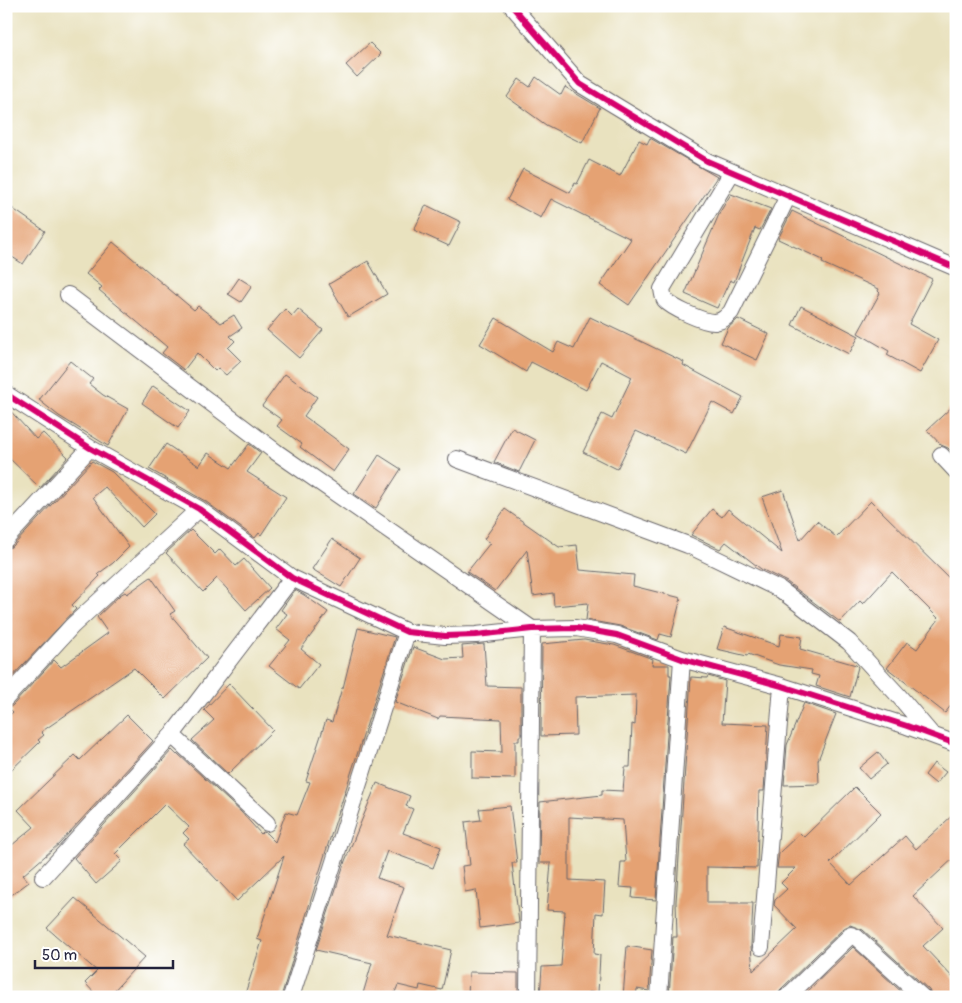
<svg xmlns="http://www.w3.org/2000/svg" width="962" height="1003" font-family="Pangolin,sans-serif">
<style>
.building{fill:#e5a273}
.lines{fill:none;stroke-linecap:round;stroke-linejoin:round}
.street-casing{stroke:#686569;stroke-width:18}
.street{stroke:#fff;stroke-width:16}
.cycleway-casing{stroke:#fff;stroke-width:9}
.cycleway{stroke:#d6006c;stroke-width:6}
</style>
<rect width="100%" height="100%" fill="#fff"/>
<filter id="ink" filterUnits="userSpaceOnUse"><feTurbulence type="fractalNoise" baseFrequency=".02" numOctaves="2"/><feDisplacementMap in="SourceGraphic" scale="10" xChannelSelector="R" yChannelSelector="G"/><feConvolveMatrix kernelMatrix="1 2 1 2 8 2 1 2 1" color-interpolation-filters="sRGB"/></filter>
<filter id="wash" filterUnits="userSpaceOnUse"><feTurbulence type="fractalNoise" baseFrequency=".0096" numOctaves="4" result="noise"/><feDisplacementMap in="SourceGraphic" scale="20" xChannelSelector="R" yChannelSelector="G"/><feGaussianBlur stdDeviation="1.12" result="paint"/><feColorMatrix in="noise" values="0 0 0 0 0 0 0 0 0 0 0 0 0 0 0 0 0 1.4 0 .05"/><feComposite in="paint" operator="in"/></filter>
<g filter="url(#wash)">
<rect width="100%" height="100%" fill="#e9e2bf"/>
<g id="blocks">
<!-- building -->
<path class="building" d="M 370,43 L 381,54 L 357,77 L 346,65 Z
M 536,77 L 561,95 L 565,87 L 600,108 L 582,143 L 546,125 L 507,97 L 519,79 L 530,87 Z
M 650,138 L 717,177 L 629,305 L 600,285 L 631,239 L 551,199 L 541,218 L 507,200 L 523,169 L 570,193 L 575,183 L 577,184 L 589,160 L 620,176 L 639,140 L 647,144 Z
M 731,194 L 771,209 L 760,230 L 755,228 L 734,282 L 730,280 L 717,308 L 685,294 L 720,212 Z
M 6,204 L 45,231 L 23,264 L 6,253 Z
M 426,205 L 461,222 L 449,246 L 414,230 Z
M 792,211 L 932,279 L 909,324 L 938,340 L 920,373 L 887,355 L 889,351 L 858,333 L 880,293 L 878,291 L 879,289 L 822,263 L 823,260 L 778,239 Z
M 113,242 L 194,310 L 198,306 L 221,323 L 234,315 L 242,328 L 230,336 L 235,341 L 228,348 L 241,361 L 226,375 L 218,368 L 215,371 L 197,353 L 184,370 L 162,353 L 167,347 L 99,290 L 102,287 L 86,274 Z
M 368,261 L 387,294 L 348,317 L 329,284 Z
M 239,278 L 252,286 L 241,302 L 228,294 Z
M 801,306 L 859,336 L 849,354 L 792,325 Z
M 285,309 L 292,316 L 298,309 L 323,330 L 299,358 L 267,330 Z
M 590,317 L 684,362 L 683,365 L 743,397 L 734,414 L 712,402 L 686,454 L 636,431 L 617,469 L 583,452 L 602,414 L 612,419 L 632,377 L 601,361 L 586,390 L 531,362 L 526,372 L 480,344 L 496,318 L 553,352 L 558,342 L 574,349 Z
M 738,319 L 769,334 L 757,360 L 721,343 L 728,328 Z
M 70,361 L 93,379 L 89,384 L 103,395 L 128,409 L 108,446 L 59,416 L 39,400 Z
M 285,374 L 317,397 L 304,416 L 349,449 L 333,472 L 300,447 L 302,444 L 277,426 L 282,420 L 262,406 Z
M 153,386 L 190,411 L 178,428 L 142,403 Z
M 956,403 L 956,456 L 948,448 L 941,445 L 927,430 Z
M 6,406 L 36,439 L 43,433 L 68,457 L 40,488 L 6,455 Z
M 512,428 L 535,440 L 519,472 L 494,462 Z
M 166,444 L 199,466 L 208,453 L 231,468 L 249,444 L 261,453 L 247,472 L 286,497 L 261,535 L 259,533 L 255,538 L 205,501 L 149,469 Z
M 379,455 L 401,469 L 376,508 L 354,494 Z
M 92,461 L 112,472 L 155,514 L 142,527 L 105,487 L 93,497 L 129,547 L 113,563 L 98,574 L 100,576 L 72,605 L 76,609 L 6,683 L 6,549 L 13,546 Z
M 783,490 L 800,540 L 817,521 L 836,537 L 871,501 L 956,585 L 956,699 L 945,713 L 887,668 L 907,642 L 917,649 L 939,619 L 892,572 L 863,604 L 860,601 L 840,622 L 787,582 L 761,569 L 726,542 L 720,549 L 691,535 L 712,509 L 722,517 L 728,509 L 782,553 L 762,497 Z
M 505,509 L 559,547 L 577,545 L 580,570 L 634,575 L 633,586 L 681,598 L 671,637 L 660,634 L 658,640 L 620,626 L 586,620 L 588,603 L 554,606 L 553,593 L 533,596 L 527,550 L 495,591 L 467,572 L 490,543 L 484,539 Z
M 191,530 L 215,554 L 220,549 L 236,566 L 244,559 L 270,588 L 246,610 L 217,578 L 203,592 L 166,553 Z
M 332,539 L 360,558 L 341,587 L 312,569 Z
M 151,577 L 175,611 L 170,614 L 207,658 L 165,699 L 134,668 L 41,732 L 44,735 L 38,740 L 40,742 L 6,775 L 6,719 L 13,712 L 9,708 L 13,705 L 54,660 L 61,667 L 108,633 L 97,617 L 120,595 L 125,592 L 127,594 Z
M 295,590 L 304,595 L 328,612 L 301,649 L 319,664 L 299,689 L 269,666 L 290,640 L 276,629 L 287,614 L 281,610 Z
M 724,627 L 779,646 L 781,634 L 802,637 L 800,649 L 856,665 L 858,667 L 850,697 L 816,686 L 819,676 L 811,674 L 812,670 L 779,665 L 748,654 L 747,656 L 717,649 Z
M 358,628 L 395,637 L 325,854 L 281,997 L 244,997 L 262,941 L 257,939 L 284,856 L 237,901 L 183,844 L 189,839 L 183,833 L 189,827 L 165,804 L 115,854 L 122,861 L 96,884 L 74,858 L 172,750 L 177,755 L 178,754 L 241,812 L 261,834 L 263,832 L 266,833 L 275,842 L 286,812 L 297,815 L 310,782 L 306,781 L 326,720 L 332,722 L 342,688 L 343,688 Z
M 584,640 L 614,645 L 653,659 L 652,665 L 669,665 L 669,675 L 671,675 L 656,900 L 632,898 L 633,888 L 619,887 L 621,862 L 626,862 L 623,820 L 569,817 L 569,880 L 605,882 L 603,914 L 596,913 L 594,954 L 600,955 L 598,993 L 588,992 L 589,997 L 540,997 L 542,967 L 561,966 L 565,911 L 547,910 L 551,863 L 539,863 L 540,802 L 602,795 L 602,790 L 623,791 L 625,767 L 630,767 L 632,724 L 635,725 L 636,695 L 575,697 L 576,735 L 541,736 L 542,644 Z
M 484,644 L 487,686 L 521,687 L 521,736 L 519,736 L 519,741 L 515,741 L 515,779 L 472,778 L 472,751 L 502,752 L 501,719 L 440,716 L 438,719 L 395,702 L 413,647 L 445,659 L 463,658 L 462,646 Z
M 708,676 L 725,681 L 722,723 L 768,725 L 764,791 L 759,791 L 757,868 L 707,867 L 707,903 L 753,903 L 751,946 L 753,971 L 797,929 L 774,905 L 775,900 L 787,889 L 781,883 L 796,868 L 777,868 L 779,853 L 800,833 L 804,837 L 855,787 L 881,813 L 830,863 L 851,885 L 905,836 L 916,849 L 956,812 L 956,856 L 913,896 L 943,928 L 923,946 L 956,981 L 956,997 L 932,997 L 929,990 L 863,930 L 850,925 L 844,928 L 780,990 L 777,997 L 669,997 L 673,937 L 677,937 L 676,902 L 691,677 L 707,678 Z
M 229,684 L 273,730 L 228,774 L 192,740 L 214,720 L 204,710 Z
M 804,703 L 836,714 L 818,760 L 819,784 L 784,785 L 787,745 Z
M 127,715 L 153,741 L 59,844 L 23,875 L 29,882 L 6,899 L 6,850 L 34,827 L 18,810 L 75,755 L 80,760 Z
M 878,752 L 887,764 L 869,779 L 859,768 Z
M 934,763 L 946,772 L 936,784 L 925,775 Z
M 377,783 L 410,796 L 406,806 L 413,809 L 403,833 L 441,847 L 433,868 L 387,851 L 377,878 L 404,887 L 387,935 L 451,950 L 442,990 L 420,985 L 419,990 L 398,985 L 393,997 L 362,997 L 372,963 L 316,950 L 345,861 Z
M 510,806 L 517,863 L 512,863 L 519,923 L 480,928 L 476,890 L 465,892 L 462,866 L 470,865 L 465,822 L 481,820 L 479,809 Z
M 75,898 L 145,957 L 108,997 L 98,997 L 85,983 L 97,971 L 47,928 Z
M 627,946 L 652,950 L 649,991 L 637,989 L 636,997 L 623,997 Z
M 853,947 L 907,997 L 802,997 Z
M 469,972 L 518,973 L 518,997 L 468,997 Z"/>
</g>
</g>
<g filter="url(#ink)">
<use href="#blocks" fill-opacity="0" stroke="#686569" stroke-width="1"/>
<g class="lines">
<defs>
<path id="street" d="M 512,6 L 580,84 L 707,161 L 956,268
M 732,172 L 662,289 C 663,294 663,297 665,300 C 672,308 705,323 715,322 C 723,321 726,317 731,312 L 788,196
M 68,295 L 276,452 L 532,629 L 528,997
M 6,394 L 90,448 L 199,509 L 292,578 L 407,632 L 445,636 L 476,635 L 532,629 L 576,628 L 617,635 L 682,659 L 782,686 L 907,726 L 956,744
M 941,455 L 956,471
M 457,459 L 688,545 L 781,590 L 849,642 L 898,695 L 932,735
M 6,539 L 90,448
M 6,698 L 72,626 L 199,509
M 172,735 L 267,823
M 43,877 L 172,735 L 292,578
M 761,947 L 782,686
M 291,997 L 407,632
M 659,997 L 682,659
M 787,997 L 851,935 L 856,937 L 922,997"/>
</defs>
<!-- street casing -->
<use href="#street" class="street-casing"/>
<!-- street -->
<use href="#street" class="street"/>
<defs>
<path id="cycleway" d="M 512,6 L 580,84 L 707,161 L 956,268
M 6,394 L 90,448 L 199,509 L 292,578 L 407,632 L 445,636 L 476,635 L 532,629 L 576,628 L 617,635 L 682,659 L 782,686 L 907,726 L 956,744"/>
</defs>
<!-- cycleway casing -->
<use href="#cycleway" class="cycleway-casing"/>
<!-- cycleway -->
<use href="#cycleway" class="cycleway"/>
</g>
</g>
<!-- margin -->
<rect width="962" height="1003" fill="none" stroke="#fff" stroke-width="25"/>
<!-- scale -->
<path d="M35 960v8h138v-8" fill="none" stroke="#22223b" stroke-width="2.5"/>
<text x="42" y="960" font-size="15" fill="#22223b" stroke="#ffffff" stroke-width="4" paint-order="stroke">50 m</text>
</svg>
